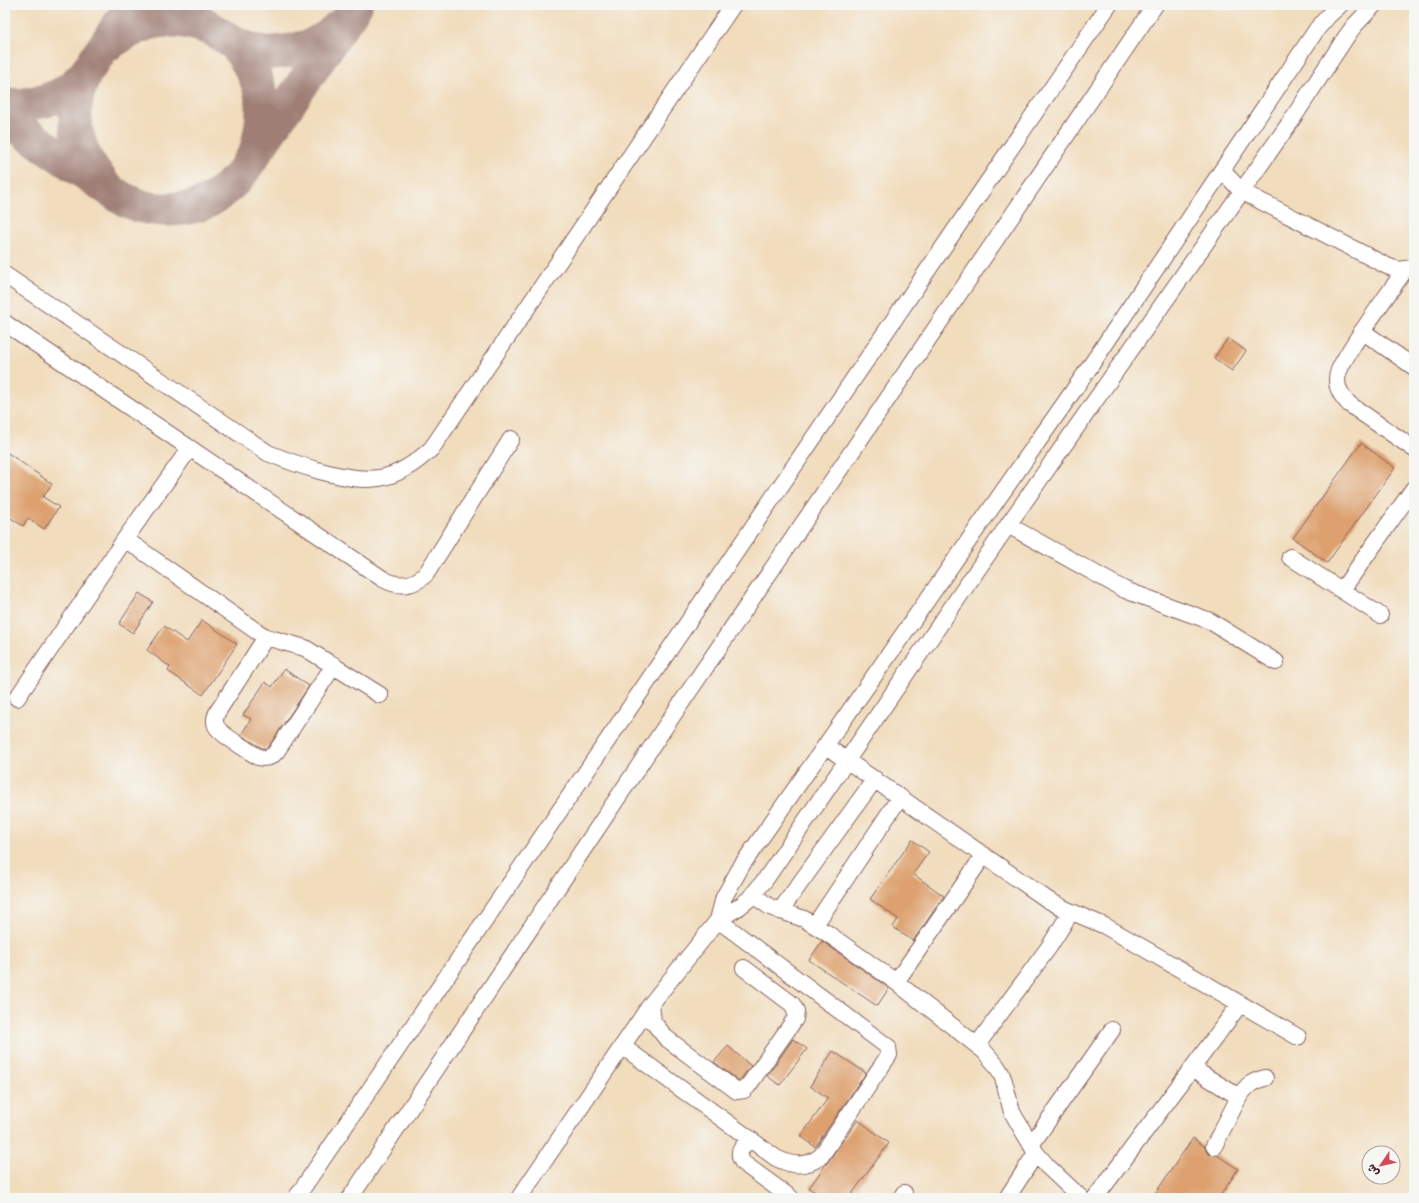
<svg xmlns="http://www.w3.org/2000/svg" width="1419" height="1203" font-family="'Balsamiq Sans','Playpen Sans Arabic',sans-serif">
<style>
.lines{fill:none;stroke-linecap:round;stroke-linejoin:round}
.taxiway{stroke:#9e7e74;stroke-width:34}
.building{fill:#dda06e}
.minor-casing{stroke:#84615e;stroke-width:18}
.minor{stroke:#fff;stroke-width:16}
</style>
<rect width="100%" height="100%" fill="#f6f6f2"/>
<filter id="ink" filterUnits="userSpaceOnUse"><feTurbulence type="fractalNoise" baseFrequency=".025" numOctaves="2"/><feDisplacementMap in="SourceGraphic" scale="8" xChannelSelector="R" yChannelSelector="G"/><feConvolveMatrix kernelMatrix="1 2 1 2 8 2 1 2 1" color-interpolation-filters="sRGB"/></filter>
<filter id="wash" filterUnits="userSpaceOnUse"><feTurbulence type="fractalNoise" baseFrequency=".012" numOctaves="4" result="noise"/><feDisplacementMap in="SourceGraphic" scale="16" xChannelSelector="R" yChannelSelector="G"/><feGaussianBlur stdDeviation="0.9" result="paint"/><feColorMatrix in="noise" values="0 0 0 0 0 0 0 0 0 0 0 0 0 0 0 0 0 1.4 0 .05"/><feComposite in="paint" operator="in"/></filter>
<g filter="url(#wash)">
<rect width="100%" height="100%" fill="#f1dcbc"/>
<g class="lines">
<!-- taxiway -->
<path class="taxiway" d="M 176,5 L 235,44 L 250,49 L 267,53 L 288,51 L 310,46 L 327,37 L 338,27
M 235,44 C 261,80 269,102 257,146
M 107,45 C 140,23 165,13 205,27
M 85,74 C 82,83 77,92 76,101 C 72,130 82,159 101,180
M 5,105 L 21,105 L 44,101 L 60,95 L 74,85 L 85,74 L 132,5
M 5,119 L 123,199 C 130,202 137,205 144,207 C 159,211 187,210 202,204 C 216,199 228,187 239,177 L 356,5"/>
</g>
<g id="blocks">
<!-- building -->
<path class="building" d="M 1228,338 L 1246,351 L 1232,371 L 1214,358 Z
M 1361,443 L 1395,468 L 1327,563 L 1293,538 Z
M 5,451 L 52,484 L 43,497 L 59,507 L 44,529 L 28,518 L 23,526 L 5,514 Z
M 139,593 L 153,602 L 133,633 L 119,624 Z
M 202,620 L 237,644 L 203,695 L 168,671 L 170,667 L 147,650 L 164,626 L 187,642 Z
M 284,669 L 309,686 L 269,746 L 266,748 L 262,748 L 241,735 L 251,719 L 243,715 L 265,682 L 272,687 Z
M 912,840 L 929,852 L 913,874 L 944,896 L 913,941 L 893,927 L 898,919 L 870,899 Z
M 822,941 L 889,988 L 877,1006 L 809,960 Z
M 793,1039 L 807,1049 L 780,1085 L 767,1076 Z
M 728,1046 L 751,1066 L 739,1081 L 714,1062 Z
M 833,1051 L 866,1073 L 815,1147 L 801,1136 L 828,1098 L 810,1086 Z
M 858,1120 L 889,1143 L 849,1198 L 823,1198 L 809,1188 Z
M 1193,1138 L 1205,1147 L 1206,1151 L 1209,1154 L 1217,1155 L 1238,1169 L 1219,1198 L 1152,1198 Z"/>
</g>
</g>
<g filter="url(#ink)">
<use href="#blocks" fill-opacity="0" stroke="#84615e" stroke-width="1"/>
<g class="lines">
<defs>
<path id="minor" d="M 1222,170 L 1241,191 L 1387,266 L 1398,270 L 1413,268
M 1405,270 C 1386,297 1366,324 1349,352 C 1344,361 1337,370 1337,380 C 1337,390 1343,397 1349,404 L 1414,449
M 5,275 L 268,453 C 285,460 302,466 320,471 C 369,484 394,484 432,448 L 733,5
M 5,323 L 383,579 C 399,588 414,586 426,574 L 511,439
M 1362,331 L 1414,367
M 1008,525 L 1125,590 L 1210,621 L 1276,662
M 125,539 L 256,631 L 266,637 L 305,648 L 380,695
M 1290,557 L 1380,615
M 1342,590 L 1414,488
M 266,637 L 218,711 C 215,716 214,721 216,726 C 221,735 249,751 258,757 C 266,759 271,758 276,752 L 334,665
M 17,698 L 125,539 L 190,448
M 826,746 L 1048,900 L 1065,909 L 1105,926 L 1298,1037
M 753,895 L 770,907 L 804,919 L 827,933 L 896,982 L 984,1051 L 996,1065 L 1001,1073 L 1004,1081 L 1012,1112 L 1016,1119 L 1036,1153 L 1047,1166 L 1081,1198
M 780,911 L 875,779
M 718,920 L 724,897 L 742,865 L 1085,374 L 1317,29 L 1329,15 L 1340,5
M 815,925 L 900,797
M 896,982 L 984,855
M 651,1004 L 653,1022 L 666,1038 L 737,1091 L 744,1090 L 748,1086 L 795,1019 L 796,1011 L 792,1004 L 744,968
M 977,1045 L 1049,947 L 1071,912
M 622,1046 L 776,1158 C 792,1166 806,1168 821,1156 L 889,1055 L 888,1047 L 718,920
M 1192,1068 L 1239,1097
M 749,1138 L 740,1151 L 740,1157 L 743,1163 L 791,1198
M 1031,1145 L 1112,1030
M 1214,1146 L 1239,1097 C 1246,1086 1252,1081 1265,1078
M 296,1198 L 1036,111 L 1109,5
M 350,1198 L 671,718 L 1155,5
M 519,1198 L 651,1004 L 718,920 L 739,907 L 749,899 L 765,880 L 1008,525 L 1291,121 L 1346,37 L 1354,26 L 1374,5
M 901,1198 L 904,1193
M 1007,1198 L 1036,1153
M 1095,1198 L 1240,1004"/>
</defs>
<!-- minor casing -->
<use href="#minor" class="minor-casing"/>
<!-- minor -->
<use href="#minor" class="minor"/>
</g>
</g>
<!-- margin -->
<rect width="1419" height="1203" fill="none" stroke="#f6f6f2" stroke-width="20"/>
<!-- north arrow -->
<g transform="translate(1381 1165) rotate(236)"><circle r="19" fill="#f6f6f2" stroke="#b1a0a2"/>
<path d="M0-3L7 15L0 10L-7 15Z" fill="#d1495b"/>
<text y="-6" font-size="11" font-weight="bold" text-anchor="middle" fill="#4a1f2b">ش</text>
</g>
</svg>
